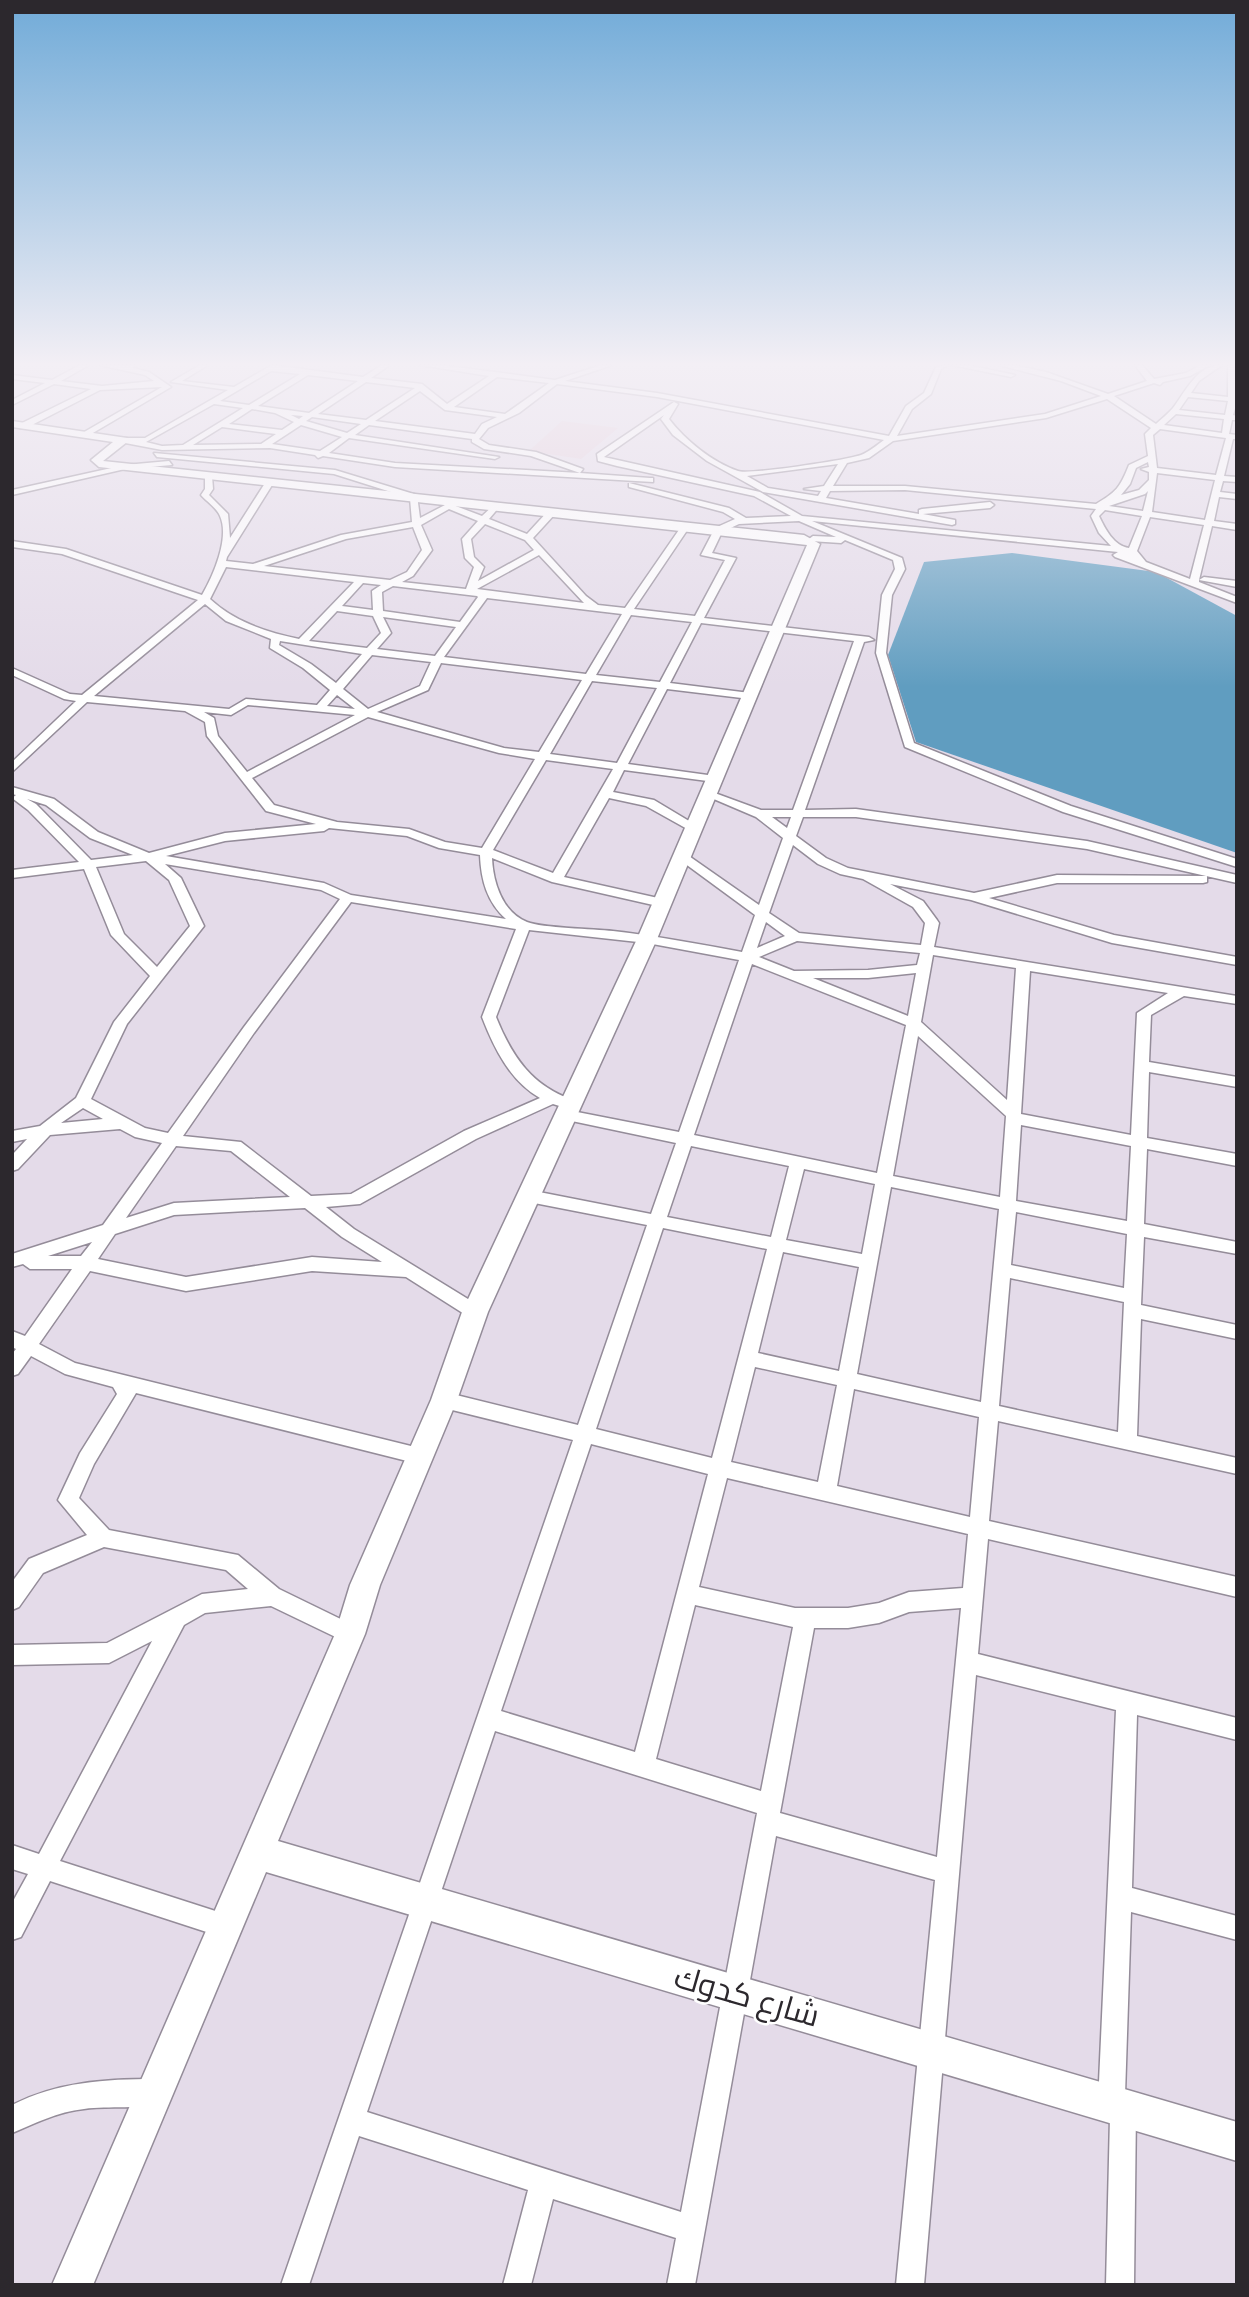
<svg xmlns="http://www.w3.org/2000/svg" width="1249" height="2297" font-family="Karla,Cairo,sans-serif">
<style>
.education{fill:#e4cedb}
.water{fill:#609dc0}
.lines{fill:none;stroke-linecap:round;stroke-linejoin:round}
.street-casing{stroke:#948c99;stroke-width:3}
.secondary-casing{stroke:#948c99;stroke-width:3}
.street{fill:#fff;fill-rule:evenodd}
.secondary{fill:#fff;fill-rule:evenodd}
.labels{text-anchor:middle;stroke-width:5;stroke-linejoin:round;paint-order:stroke}
.near-street-label{font-size:32px;fill:#2c282d;stroke:#fff}
</style>
<rect width="100%" height="100%" fill="#e4dbe9"/>
<!-- education -->
<path class="education" d="M 562,421 L 618,428 L 581,459 L 529,451 Z"/>
<!-- water -->
<path class="water" d="M 1012,553 L 1156,572 L 1237,616 L 1237,853 L 916,742 L 888,655 L 924,562 Z"/>
<g class="lines">
<defs>
<path id="street" d="M 80,365 L 89,365 L 61,381 L 102,386 L 154,381 L 145,375 L 100,365 L 136,365 L 133,368 L 149,372 L 171,387 L 86,437 L 79,435 L 162,387 L 100,390 L 26,428 L 20,428 L 20,424 L 91,389 L 54,384 L 12,405 L 12,400 L 45,383 L 12,379 L 12,375 L 52,380 Z
M 200,365 L 208,365 L 182,381 L 234,387 L 272,365 L 363,377 L 382,365 L 390,365 L 371,378 L 422,384 L 447,404 L 489,376 L 420,365 L 441,365 L 555,380 L 601,365 L 612,365 L 565,381 L 657,393 L 889,436 L 906,406 L 924,393 L 936,367 L 948,365 L 941,369 L 931,394 L 912,409 L 897,436 L 1045,414 L 1101,396 L 1061,381 L 999,365 L 1014,365 L 1046,372 L 1108,394 L 1147,381 L 1135,365 L 1142,365 L 1154,379 L 1186,373 L 1201,365 L 1210,365 L 1190,376 L 1163,382 L 1160,385 L 1154,383 L 1114,396 L 1156,424 C 1161,419 1168,414 1173,408 C 1186,391 1197,365 1222,365 L 1199,381 L 1191,393 L 1228,397 L 1228,365 L 1234,365 L 1237,402 L 1233,415 L 1237,416 L 1237,420 L 1232,420 L 1229,434 L 1237,435 L 1237,439 L 1233,439 L 1224,476 L 1237,477 L 1237,482 L 1223,481 L 1220,492 L 1237,494 L 1237,499 L 1219,497 L 1214,521 L 1237,524 L 1237,530 L 1212,526 L 1199,580 L 1204,577 L 1237,581 L 1237,587 L 1199,580 L 1199,582 L 1237,597 L 1237,603 L 1115,557 L 1113,555 L 1118,552 L 812,521 L 902,558 L 905,569 L 892,595 L 886,653 L 914,743 L 1071,806 L 1237,859 L 1237,867 L 1063,812 L 905,747 L 876,653 L 882,595 L 895,569 L 893,560 L 845,540 L 841,543 L 810,541 L 809,539 L 813,536 L 836,537 L 799,521 L 739,524 L 722,532 L 712,553 L 736,558 L 704,618 L 869,637 L 874,640 L 864,642 L 805,810 L 856,809 L 1087,841 L 1237,875 L 1237,883 L 1087,849 L 856,817 L 803,817 L 796,836 L 826,858 L 848,868 L 974,893 L 1057,875 L 1207,876 L 1207,882 L 1203,883 L 1057,883 L 989,898 L 1114,935 L 1237,957 L 1237,965 L 1112,943 L 971,900 L 890,884 L 923,901 L 937,920 L 939,923 L 934,947 L 1237,996 L 1237,1004 L 1184,996 L 1151,1015 L 1149,1062 L 1237,1077 L 1237,1087 L 1149,1072 L 1147,1138 L 1237,1154 L 1237,1166 L 1147,1149 L 1144,1224 L 1237,1242 L 1237,1254 L 1144,1237 L 1141,1305 L 1237,1325 L 1237,1339 L 1141,1319 L 1137,1436 L 1237,1458 L 1237,1474 L 998,1421 L 989,1521 L 1237,1577 L 1237,1597 L 988,1539 L 978,1654 L 1237,1718 L 1237,1740 L 1137,1715 L 1132,1888 L 1237,1916 L 1237,1940 L 1131,1912 L 1125,2095 L 1132,2099 L 1136,2108 L 1134,2285 L 1106,2285 L 1110,2117 L 1102,2113 L 1098,2104 L 1116,1710 L 976,1675 L 924,2285 L 896,2285 L 935,1880 L 776,1836 L 695,2285 L 667,2285 L 676,2238 L 553,2199 L 531,2285 L 503,2285 L 528,2190 L 359,2136 L 309,2285 L 281,2285 L 573,1440 L 444,1408 L 437,1405 L 435,1400 L 437,1395 L 444,1392 L 578,1425 L 647,1225 L 529,1202 L 523,1200 L 521,1196 L 523,1192 L 529,1190 L 651,1214 L 676,1143 L 567,1120 L 559,1115 L 567,1110 L 679,1132 L 739,960 L 647,943 L 529,930 L 496,1017 C 512,1057 533,1087 574,1100 L 577,1104 L 574,1108 L 569,1109 L 553,1104 L 476,1139 L 360,1204 L 326,1207 L 354,1229 L 481,1307 L 484,1312 L 481,1317 L 475,1319 L 469,1317 L 406,1277 L 312,1271 L 186,1291 L 90,1271 L 39,1344 L 75,1363 L 419,1448 L 426,1450 L 429,1456 L 426,1462 L 419,1464 L 136,1393 L 94,1464 L 79,1498 L 109,1530 L 238,1555 L 279,1589 L 357,1627 L 361,1634 L 357,1641 L 350,1644 L 271,1606 L 205,1613 L 184,1625 L 60,1861 L 234,1917 L 237,1926 L 234,1935 L 225,1938 L 50,1881 L 21,1937 L 12,1940 L 12,1903 L 28,1874 L 12,1869 L 12,1845 L 39,1854 L 152,1641 L 109,1663 L 12,1665 L 12,1645 L 107,1643 L 202,1594 L 248,1589 L 226,1570 L 104,1547 L 43,1573 L 19,1607 L 12,1610 L 12,1582 L 29,1559 L 87,1535 L 58,1500 L 80,1453 L 117,1394 L 113,1387 L 65,1374 L 31,1356 L 18,1374 L 12,1376 L 12,1354 L 16,1349 L 12,1347 L 12,1331 L 25,1336 L 72,1269 L 30,1269 L 23,1264 L 12,1267 L 12,1254 L 103,1225 L 162,1143 L 135,1137 L 120,1129 L 50,1135 L 18,1169 L 12,1171 L 12,1155 L 27,1139 L 12,1142 L 12,1131 L 40,1126 L 76,1098 L 114,1022 L 150,976 L 111,935 L 84,869 L 12,878 L 12,870 L 79,862 L 28,810 L 12,798 L 16,795 L 12,794 L 12,787 L 54,799 L 98,832 L 149,853 L 225,833 L 316,824 L 266,811 L 207,736 L 205,722 L 185,711 L 87,702 L 12,772 L 12,762 L 76,701 L 64,699 L 12,675 L 12,668 L 70,694 L 82,695 L 198,600 L 62,554 L 12,547 L 12,541 L 66,549 L 202,595 C 213,576 230,538 220,516 C 217,508 206,501 201,495 L 205,489 L 205,474 L 212,476 L 213,489 L 209,495 L 228,514 L 230,538 L 267,480 L 274,482 L 227,557 L 226,561 L 253,564 L 341,535 L 412,522 L 410,498 L 334,474 L 157,457 L 154,453 L 335,470 L 417,495 L 420,518 L 445,505 L 450,498 L 454,501 L 453,505 L 482,516 L 496,503 L 500,506 L 489,519 L 527,534 L 549,510 L 555,510 L 555,514 L 533,538 L 586,596 L 598,605 L 625,608 L 683,524 L 689,524 L 690,526 L 634,609 L 695,616 L 725,560 L 701,555 L 715,528 L 735,519 L 723,512 L 629,487 L 629,483 L 729,508 L 746,518 L 791,516 L 754,496 L 617,466 L 598,461 L 597,454 L 674,402 L 678,404 L 669,419 C 685,440 712,462 738,471 C 748,475 847,460 861,455 C 869,452 877,445 884,440 L 657,397 L 557,384 L 519,413 L 488,428 L 479,439 L 489,445 L 536,452 L 583,469 L 580,473 L 650,478 L 653,478 L 653,482 L 395,467 L 323,456 L 318,458 L 315,455 L 270,448 L 162,450 L 120,442 L 123,438 L 145,438 L 228,390 L 171,382 ZM 271,371 L 300,374 L 249,405 L 220,401 ZM 308,375 L 358,381 L 309,413 L 258,406 ZM 497,377 L 549,383 L 505,414 L 454,407 ZM 366,382 L 415,388 L 366,420 L 318,414 ZM 420,391 L 445,410 L 497,417 L 482,424 L 475,434 L 375,421 ZM 1188,397 L 1228,401 L 1225,415 L 1179,410 ZM 1107,399 L 1151,428 L 1145,434 L 1148,456 L 1129,465 C 1120,488 1116,492 1096,504 L 905,486 L 833,486 L 847,463 L 869,458 L 893,441 L 1046,418 ZM 214,404 L 243,408 L 183,445 L 162,446 L 146,442 ZM 252,409 L 275,413 L 294,422 L 282,430 L 229,424 ZM 1176,414 L 1224,419 L 1222,433 L 1164,425 ZM 291,415 L 303,416 L 299,419 ZM 664,415 L 661,419 L 673,435 L 707,461 L 763,492 L 952,525 L 955,524 L 955,520 L 923,514 L 990,508 L 994,505 L 990,502 L 922,509 L 919,510 L 919,514 L 826,498 L 830,491 L 905,490 L 1096,509 L 1091,516 L 1099,533 L 1111,546 L 802,516 L 760,492 L 604,457 ZM 312,417 L 361,424 L 347,433 L 306,421 ZM 301,425 L 342,437 L 320,451 L 272,444 ZM 369,425 L 472,439 L 472,442 L 484,449 L 531,456 L 580,473 L 395,463 L 329,453 L 349,438 L 495,459 L 499,457 L 355,435 ZM 222,427 L 276,434 L 261,444 L 193,445 ZM 1160,429 L 1226,438 L 1216,475 L 1157,468 L 1153,435 ZM 1148,462 L 1149,467 L 1141,469 L 1149,472 L 1149,480 L 1139,490 L 1121,495 L 1130,484 L 1136,468 ZM 838,464 L 824,486 L 804,489 L 821,491 L 818,496 L 768,488 L 747,476 ZM 1157,473 L 1215,480 L 1205,520 L 1152,512 ZM 1148,491 L 1143,511 L 1109,506 L 1145,494 ZM 449,509 L 478,521 L 462,539 L 465,558 L 474,567 L 466,589 L 402,582 L 413,576 L 432,550 L 421,525 ZM 1105,510 L 1142,516 L 1129,548 C 1114,546 1105,529 1099,516 ZM 1150,517 L 1204,525 L 1190,579 L 1146,562 L 1137,551 ZM 485,524 L 525,540 L 534,550 L 478,581 L 484,567 L 474,557 L 471,539 ZM 413,527 L 422,550 L 407,572 L 390,580 L 264,566 L 346,539 ZM 539,555 L 584,603 L 477,589 ZM 226,567 L 354,582 L 299,639 C 266,632 235,622 210,599 ZM 363,583 L 381,585 L 372,591 L 373,610 L 342,606 ZM 393,586 L 477,596 L 478,597 L 460,622 L 383,611 L 382,592 ZM 487,598 L 622,614 L 586,674 L 444,657 ZM 205,604 L 226,621 L 271,639 L 270,648 L 303,668 L 330,690 L 317,705 L 246,699 L 229,709 L 94,696 ZM 337,611 L 373,616 L 381,633 L 367,648 L 309,641 ZM 631,615 L 692,622 L 660,682 L 596,675 ZM 383,617 L 456,627 L 435,656 L 377,649 L 391,633 ZM 701,623 L 854,641 L 793,810 L 761,810 L 712,792 L 704,792 L 702,794 L 756,817 L 783,838 L 759,905 L 686,854 L 678,854 L 676,857 L 755,915 L 742,952 C 699,944 657,936 613,931 C 594,929 542,928 527,922 C 502,912 493,882 492,858 L 552,882 L 662,907 L 668,903 L 667,900 L 564,877 L 609,798 L 646,806 L 689,830 L 693,831 L 699,827 L 654,800 L 613,792 L 624,770 L 715,782 L 721,779 L 715,776 L 628,764 L 667,689 L 750,699 L 755,696 L 750,693 L 670,683 ZM 280,641 L 362,654 L 336,683 L 311,664 L 279,645 ZM 372,655 L 431,662 L 420,686 L 368,709 L 343,689 ZM 441,663 L 582,680 L 539,752 L 504,748 L 377,712 L 428,690 ZM 592,681 L 657,688 L 617,763 L 550,754 ZM 337,695 L 355,709 L 327,706 ZM 248,705 L 355,715 L 247,772 L 218,736 L 214,718 L 204,712 L 231,715 ZM 368,717 L 499,753 L 535,759 L 482,848 L 445,842 L 409,829 L 337,822 L 274,805 L 252,778 ZM 546,760 L 613,769 L 553,873 L 493,850 ZM 27,799 L 46,805 L 90,838 L 133,855 L 91,860 L 36,804 ZM 772,817 L 791,817 L 787,828 ZM 329,828 L 407,836 L 439,848 L 480,855 C 481,880 487,902 506,919 L 351,895 L 324,883 L 166,856 L 225,841 L 324,831 ZM 793,845 L 818,864 L 840,874 L 863,879 L 913,907 L 925,923 L 921,945 L 799,933 L 769,913 ZM 146,861 L 169,880 L 190,926 L 157,967 L 124,934 L 96,867 ZM 165,864 L 321,890 L 340,899 L 244,1027 L 168,1133 L 145,1128 L 91,1099 L 127,1024 L 204,926 L 181,878 ZM 351,902 L 516,929 L 482,1017 C 494,1048 510,1081 540,1098 L 464,1131 L 351,1194 L 311,1196 L 241,1142 L 183,1136 L 254,1033 ZM 766,922 L 785,936 L 757,948 ZM 797,941 L 920,953 L 917,965 L 868,970 L 794,971 L 759,957 ZM 933,955 L 1016,968 L 1007,1100 L 921,1022 ZM 752,964 L 906,1025 L 877,1173 L 694,1135 ZM 1030,971 L 1168,993 L 1137,1013 L 1131,1135 L 1021,1114 ZM 916,973 L 908,1016 L 813,978 L 868,978 ZM 918,1036 L 1006,1116 L 1000,1197 L 893,1176 ZM 83,1108 L 103,1119 L 61,1123 ZM 1021,1125 L 1131,1146 L 1127,1221 L 1016,1201 ZM 176,1146 L 231,1151 L 290,1197 L 174,1203 L 126,1218 ZM 691,1146 L 789,1166 L 771,1237 L 667,1217 ZM 804,1169 L 875,1184 L 862,1254 L 786,1240 ZM 891,1187 L 999,1209 L 981,1402 L 857,1374 ZM 305,1208 L 342,1237 L 382,1262 L 312,1257 L 186,1277 L 98,1259 L 115,1234 L 174,1215 ZM 1016,1212 L 1127,1234 L 1124,1288 L 1011,1265 ZM 663,1228 L 767,1249 L 712,1458 L 596,1429 ZM 92,1242 L 81,1256 L 48,1256 ZM 783,1252 L 859,1267 L 839,1371 L 758,1353 ZM 1010,1278 L 1124,1302 L 1118,1432 L 999,1406 ZM 755,1367 L 837,1385 L 818,1482 L 731,1462 ZM 854,1389 L 979,1417 L 970,1517 L 837,1486 ZM 591,1444 L 708,1474 L 635,1752 L 501,1711 ZM 727,1478 L 968,1534 L 963,1588 L 909,1592 L 879,1603 L 848,1608 L 795,1608 L 699,1587 ZM 695,1605 L 793,1627 L 761,1791 L 656,1759 ZM 961,1608 L 937,1857 L 780,1813 L 814,1628 L 848,1628 L 879,1623 L 909,1612 ZM 495,1731 L 757,1813 L 681,2212 L 367,2112 Z
M 952,365 L 968,365 L 1015,375 L 1011,377 Z
M 169,461 L 172,465 L 125,469 L 12,495 L 12,490 L 125,465 Z
M 155,2079 L 164,2083 L 168,2092 L 164,2101 C 141,2111 109,2105 84,2109 C 57,2112 36,2123 12,2133 L 12,2105 C 57,2082 105,2079 155,2079 Z"/>
<path id="secondary" d="M 12,421 L 127,438 L 127,442 L 103,461 L 804,535 L 820,544 L 657,939 L 488,1312 L 457,1400 L 380,1585 L 365,1634 L 278,1841 L 1237,2122 L 1237,2161 L 266,1872 L 93,2285 L 52,2285 L 335,1634 L 350,1585 L 431,1400 L 462,1312 L 637,939 L 807,545 L 99,467 L 91,460 L 113,442 L 12,427 Z"/>
</defs>
<!-- street casing -->
<use href="#street" class="street-casing"/>
<!-- secondary casing -->
<use href="#secondary" class="secondary-casing"/>
<!-- street -->
<use href="#street" class="street"/>
<!-- secondary -->
<use href="#secondary" class="secondary"/>
</g>
<!-- sky -->
<linearGradient id="sky" x2="0" y2="1"><stop stop-color="#71abd8"/><stop offset="0.53" stop-color="#f3eff5"/><stop offset="1" stop-color="#f3eff5" stop-opacity="0"/></linearGradient>
<rect width="1249" height="687" fill="url(#sky)"/>
<g class="labels">
<!-- near-street labels -->
<g class="near-street-label">
<text transform="translate(747 1996) rotate(16)" y="11">شارع كدوك</text>
</g>
</g>
<!-- border -->
<rect width="1249" height="2297" fill="none" stroke="#2c282d" stroke-width="28"/>
</svg>
